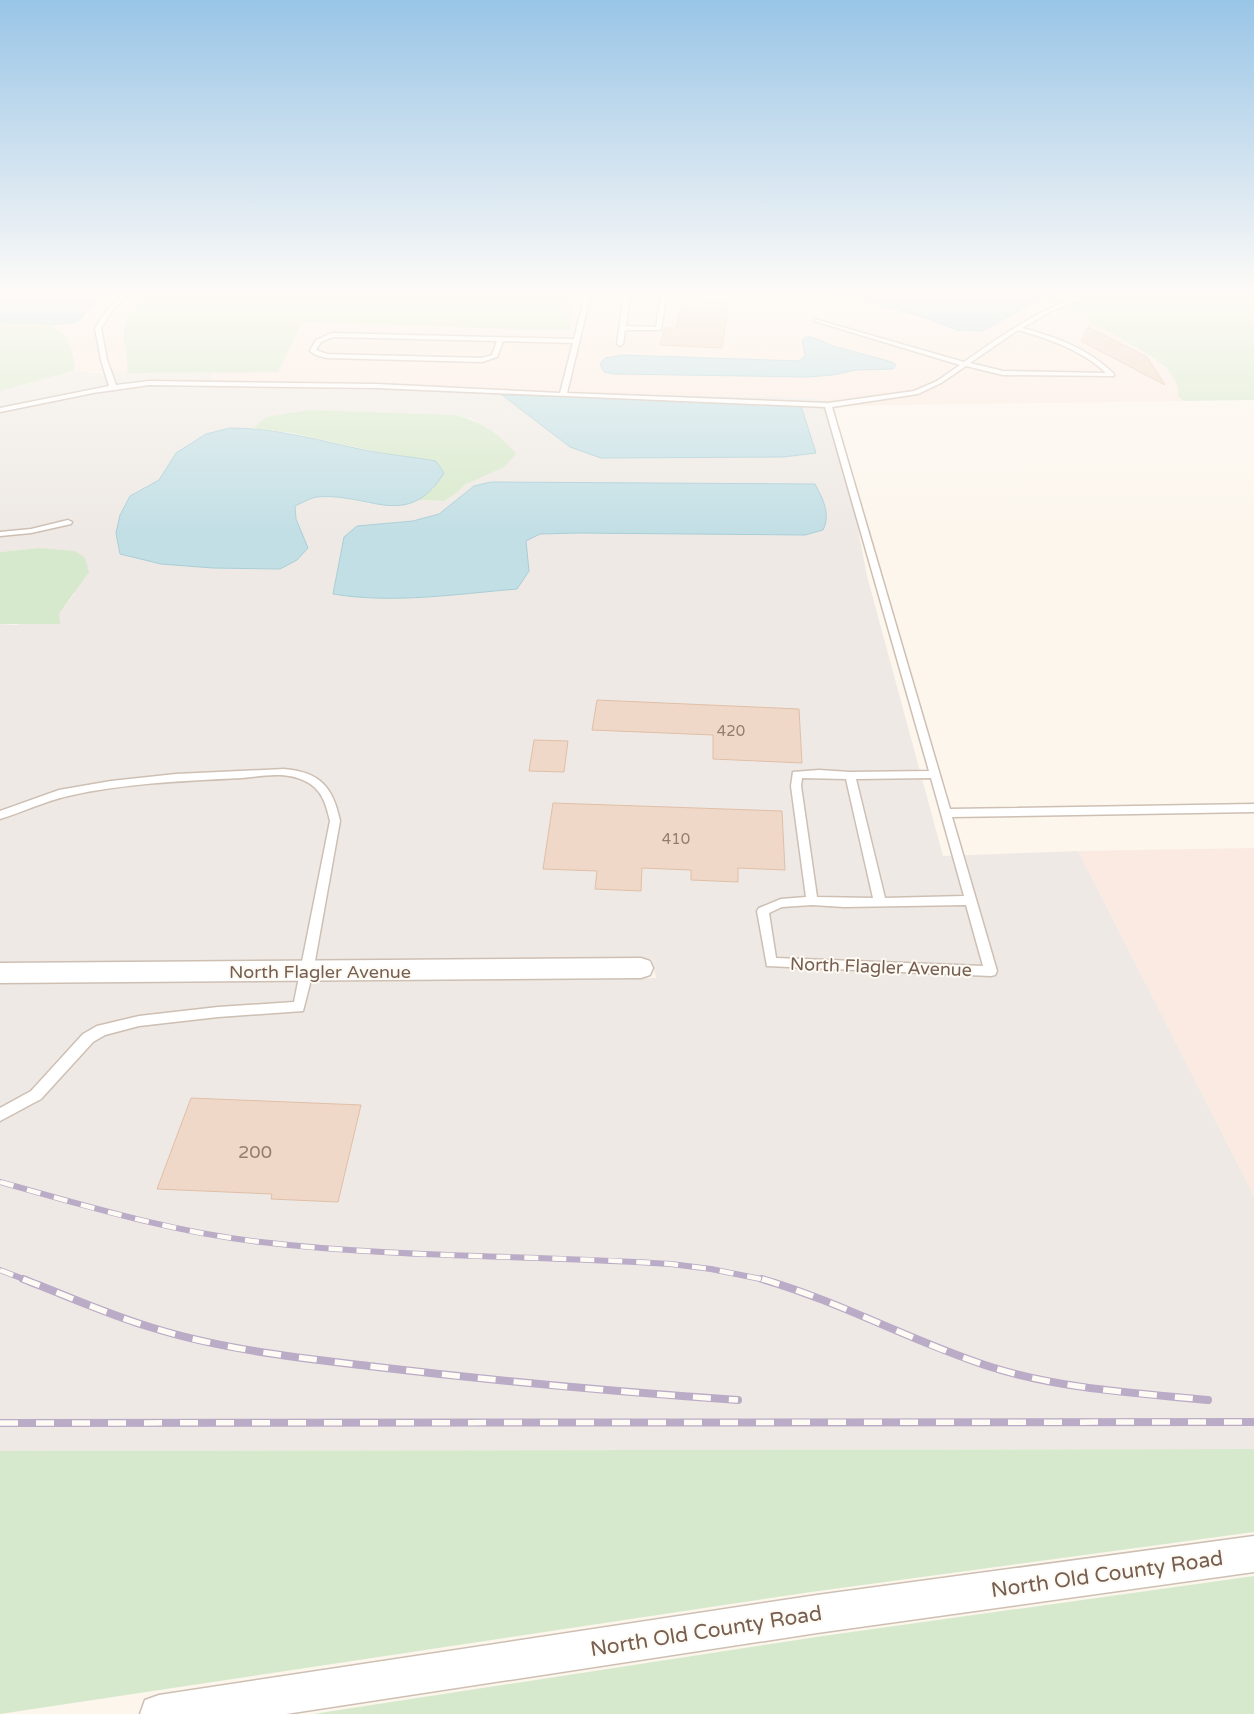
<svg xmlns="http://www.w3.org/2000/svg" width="1254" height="1714" font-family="'Varela Round',sans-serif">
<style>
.commercial{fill:#fbeae2;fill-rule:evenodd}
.industrial{fill:#eee9e5;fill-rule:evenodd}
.green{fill:#d7e9cc}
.water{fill:#c2dfe5;stroke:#a9ced6}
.building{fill:#efd8c7;stroke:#e0bfa8}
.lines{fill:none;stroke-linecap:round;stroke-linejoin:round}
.lane-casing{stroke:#cebfb3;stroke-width:3}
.street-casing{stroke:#cebfb3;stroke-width:3}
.lane{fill:#fff;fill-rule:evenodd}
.street{fill:#fff;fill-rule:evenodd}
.rail-far1-casing{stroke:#baabc6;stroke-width:6}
.rail-casing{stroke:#baabc6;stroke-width:8}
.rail-far1{stroke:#fefaf4;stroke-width:4.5;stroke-dasharray:14;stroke-linecap:butt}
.rail{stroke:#fefaf4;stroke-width:5.5;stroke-dasharray:18;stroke-linecap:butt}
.labels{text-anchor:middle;stroke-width:4;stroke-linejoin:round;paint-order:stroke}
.number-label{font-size:15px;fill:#947d6e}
.street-label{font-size:18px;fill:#765f51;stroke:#fefaf4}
.near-number-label{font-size:18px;fill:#947d6e}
.near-street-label{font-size:21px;fill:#765f51;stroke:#fefaf4}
</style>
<rect width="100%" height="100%" fill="#fcf6ed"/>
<!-- commercial -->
<path class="commercial" d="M 105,293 L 148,293 L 132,311 L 123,332 L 129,361 L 127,373 L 73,371 L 75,368 L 68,340 L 53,325 L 77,322 Z
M 575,293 L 841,293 L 926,318 L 957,330 L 983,331 L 1037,299 L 1113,334 L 1151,356 L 1167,368 L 1177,384 L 1178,395 L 1183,401 L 834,406 L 815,398 L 217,385 L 211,372 L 278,372 L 303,322 L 570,331 ZM 805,337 L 812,337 L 892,369 L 857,370 L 832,375 L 809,377 L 612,356 L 799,361 L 805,356 L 802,347 Z
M 1254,848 L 1254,1196 L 1078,851 Z"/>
<!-- industrial -->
<path class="industrial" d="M 73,371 L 96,373 L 211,372 L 217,385 L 815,398 L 834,406 L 867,576 L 943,856 L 1078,851 L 1254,1196 L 1254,1449 L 0,1451 L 0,982 L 306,982 L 656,978 L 652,959 L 309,962 L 0,963 L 0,624 L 16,625 L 59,614 L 75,593 L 38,548 L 0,552 L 0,391 ZM 801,406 L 816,453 L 783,457 L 601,458 ZM 310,410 L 455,415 L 472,419 L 506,442 L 478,477 L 463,485 L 455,494 L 444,501 L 418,500 L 370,504 L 341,497 L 315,497 L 295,506 L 296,519 L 280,569 L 213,568 L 120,515 L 130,496 L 159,480 L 206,434 L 230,428 L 253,428 L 255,426 ZM 451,505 L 578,533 L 540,534 L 526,541 L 529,571 L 357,526 L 413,521 L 439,514 Z"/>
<!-- green -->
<path class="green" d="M 148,293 L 575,293 L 570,331 L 303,322 L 278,372 L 127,373 C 129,357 123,347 124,333 C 124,317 138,304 148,293 Z
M 1049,293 L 1254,293 L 1254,400 L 1183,401 L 1178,395 L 1177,384 L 1167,368 L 1151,356 L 1113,334 L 1037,299 Z
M 0,322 C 23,322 55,317 68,341 C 73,349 73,360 75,368 L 73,371 L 0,391 Z
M 310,410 L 455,415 C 480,421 500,434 516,454 L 504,467 L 464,485 L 455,494 L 444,501 L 418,500 L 434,488 L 436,461 L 377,452 L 292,433 L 253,428 L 267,417 Z
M 38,548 L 75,551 L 85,558 L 89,572 L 59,614 L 60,624 L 0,624 L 0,552 Z
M 1254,1449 L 1254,1532 L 811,1592 L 0,1714 L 0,1451 Z
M 1254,1576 L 1254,1714 L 313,1714 L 823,1636 Z"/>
<!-- water -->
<path class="water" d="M 0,293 L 105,293 L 77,322 L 53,325 L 34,322 L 0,322 Z
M 841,293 L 1049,293 L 983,331 L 957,330 L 926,318 Z
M 805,337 L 812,337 L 833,346 L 892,362 L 896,365 L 893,369 L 856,370 L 832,375 L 809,377 L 615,374 L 604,372 L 600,364 L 605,358 L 622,355 L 799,361 L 805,356 L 802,341 Z
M 502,395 L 782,402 L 801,406 L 816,453 L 783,457 L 601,458 L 570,447 Z
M 230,428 C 279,428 320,441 369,451 C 391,455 414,457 436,461 L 444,473 C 407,532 369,492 317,497 C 310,498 302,503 295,506 L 296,519 L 308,548 L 297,560 L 280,569 L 213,568 L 161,564 L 120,554 L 116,533 L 120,515 L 130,496 L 159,480 L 176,453 L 206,434 Z
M 491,482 L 815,484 C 823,499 831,514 823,530 L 805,535 L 578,533 L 540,534 L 526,541 L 529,571 L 517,589 C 457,594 393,604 333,594 L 344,537 L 357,526 L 413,521 L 439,514 L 474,486 Z"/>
<!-- building -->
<path class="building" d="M 683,299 L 729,302 L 722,348 L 660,345 L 665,328 L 676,328 Z
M 1088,327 L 1147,357 L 1165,385 L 1081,341 Z
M 597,700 L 799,709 L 802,763 L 713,759 L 713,735 L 592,730 Z
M 534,740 L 568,741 L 564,772 L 529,771 Z
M 553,803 L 782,811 L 785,870 L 738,868 L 738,882 L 691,880 L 691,870 L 642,868 L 641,891 L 595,889 L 597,871 L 543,869 Z
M 191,1098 L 361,1105 L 338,1202 L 271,1199 L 272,1194 L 157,1189 Z"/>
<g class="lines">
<defs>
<path id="lane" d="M 124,293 L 130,293 L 112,311 L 101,328 L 107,360 L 116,385 L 149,381 L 377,384 L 560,393 L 573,343 L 503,341 L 497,357 L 482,362 L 327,358 L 316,355 L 310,351 L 316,340 L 332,333 L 574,339 L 585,293 L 591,293 L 567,393 L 828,403 L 914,391 L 937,381 L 960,365 L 814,321 L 814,319 L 964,362 C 997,339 1029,316 1067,301 C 1076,297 1085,293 1096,293 L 1052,311 L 1022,328 C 1056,337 1089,349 1114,374 L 1114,376 L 1003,375 L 966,366 L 941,383 L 918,394 L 832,407 L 950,809 L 1254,804 L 1254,812 L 952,817 L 997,971 L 995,975 L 991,976 L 767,966 L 757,911 L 759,908 L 781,899 L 806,897 L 791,786 L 793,772 L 819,770 L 850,772 L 929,771 L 825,407 L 377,388 L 149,385 L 93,393 L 0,412 L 0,408 L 109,386 L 101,360 L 95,328 L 108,309 ZM 1018,330 C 1049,339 1082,350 1106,373 L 1003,371 L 970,363 ZM 333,337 L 497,341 L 492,355 L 482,358 L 327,354 L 316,350 L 321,342 ZM 802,778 L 846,779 L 873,898 L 817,897 L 801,786 ZM 931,778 L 964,896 L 885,898 L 856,779 ZM 812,905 L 844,907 L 966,905 L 983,966 L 776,958 L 769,913 L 782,907 Z
M 624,293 L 630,293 L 626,326 L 656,327 L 661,293 L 667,293 L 661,330 L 625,330 L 623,344 L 620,346 L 617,344 Z
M 68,520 L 72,522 L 71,524 L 31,533 L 0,536 L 0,532 L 31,529 Z
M 284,769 C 320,772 333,787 340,821 L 313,972 L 303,1011 L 218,1017 L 139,1026 L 105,1035 L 93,1042 L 41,1099 L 0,1121 L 0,1108 L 31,1091 L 83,1034 L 97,1026 L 139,1016 L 218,1007 L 294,1002 L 330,821 C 326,804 322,789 305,781 C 286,771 262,776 242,778 C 183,781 125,783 68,796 C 45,801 23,812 0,819 L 0,811 L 59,790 L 111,781 L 176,774 Z"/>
<path id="street" d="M 641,958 L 650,961 L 653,968 L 650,975 L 641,978 L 0,983 L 0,963 Z
M 1254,1536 L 1254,1572 L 817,1633 L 286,1714 L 140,1714 L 145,1700 L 159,1695 L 817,1595 Z"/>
</defs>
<!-- lane casing -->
<use href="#lane" class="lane-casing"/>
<!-- street casing -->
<use href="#street" class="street-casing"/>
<!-- lane -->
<use href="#lane" class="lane"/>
<!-- street -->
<use href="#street" class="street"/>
<defs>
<path id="rail-far1" d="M 0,1182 C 86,1206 172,1232 261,1242 C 397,1258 534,1255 671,1264 L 711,1269 L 766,1280
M 0,1270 L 26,1280"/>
<path id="rail" d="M 23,1279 C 65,1295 107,1314 150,1327 C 223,1350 301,1358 377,1367 C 497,1381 617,1392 738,1400
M 762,1279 C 841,1302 913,1342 991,1367 C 1061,1389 1136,1393 1208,1400
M 0,1423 L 1254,1422"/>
</defs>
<!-- rail-far1 casing -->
<use href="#rail-far1" class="rail-far1-casing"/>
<!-- rail casing -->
<use href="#rail" class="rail-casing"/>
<!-- rail-far1 -->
<use href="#rail-far1" class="rail-far1"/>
<!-- rail -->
<use href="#rail" class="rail"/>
</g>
<!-- sky -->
<linearGradient id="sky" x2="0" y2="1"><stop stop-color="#99c5e7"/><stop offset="0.55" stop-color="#fefbf7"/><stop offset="1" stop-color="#fefbf7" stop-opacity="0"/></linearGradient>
<rect width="1254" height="533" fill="url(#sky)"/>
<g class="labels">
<!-- number labels -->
<g class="number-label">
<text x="731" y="736">420</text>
<text x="676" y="844">410</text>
</g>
<!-- street labels -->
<g class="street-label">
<text transform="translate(881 967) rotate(2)" y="6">North Flagler Avenue</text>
<text x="320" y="978">North Flagler Avenue</text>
</g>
<!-- near-number labels -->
<g class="near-number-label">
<text x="255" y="1158">200</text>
</g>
<!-- near-street labels -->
<g class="near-street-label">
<text transform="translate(1107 1574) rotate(-8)" y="7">North Old County Road</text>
<text transform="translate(706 1631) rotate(-9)" y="7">North Old County Road</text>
</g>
</g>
</svg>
